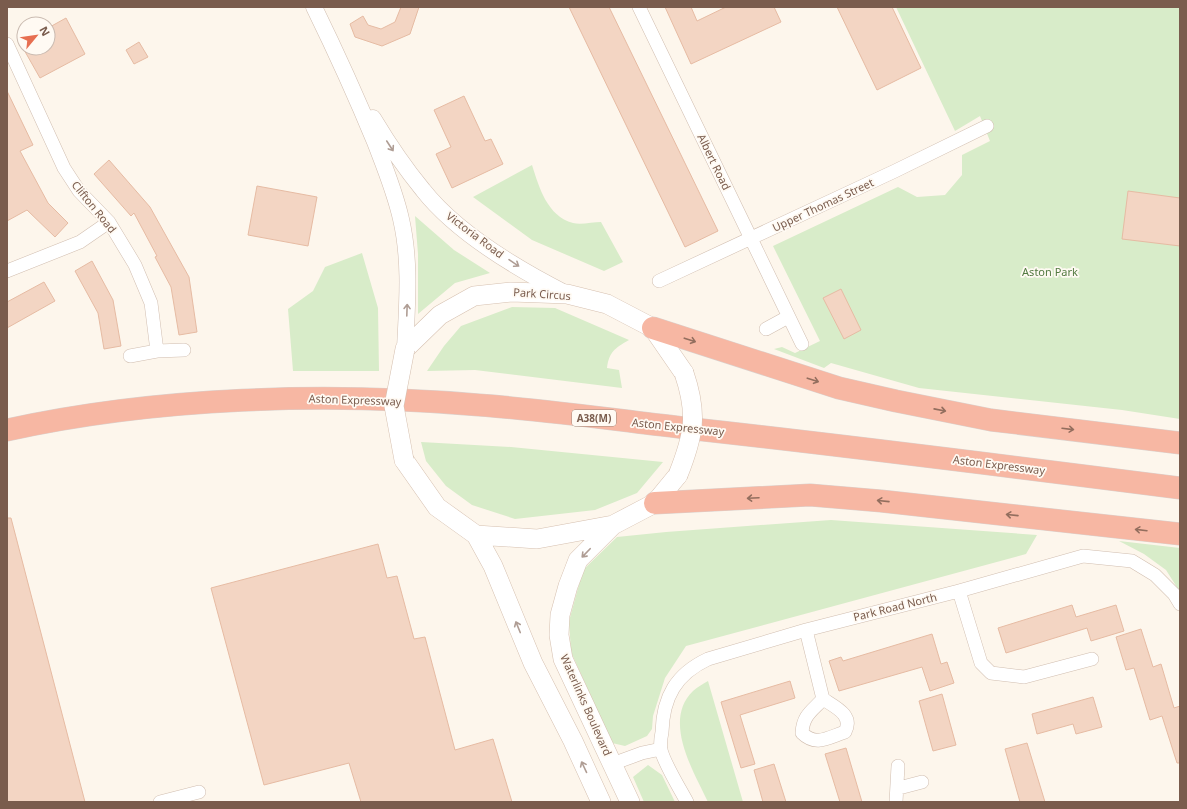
<svg xmlns="http://www.w3.org/2000/svg" width="1187" height="809" font-family="'Noto Sans',sans-serif">
<style>
.green{fill:#d8ecc9}
.building{fill:#f3d5c3;stroke:#e6bba3}
.lines{fill:none;stroke-linecap:round;stroke-linejoin:round}
.minor-casing{stroke:#d1beb0;stroke-width:14}
.tertiary-casing{stroke:#d1beb0;stroke-width:17}
.secondary-casing{stroke:#d6c0b0;stroke-width:20}
.motorway-casing{stroke:#dad1cd;stroke-width:23}
.minor{stroke:#fff;stroke-width:13}
.tertiary{stroke:#fff;stroke-width:16}
.secondary{stroke:#fff;stroke-width:19}
.motorway{stroke:#f7b7a3;stroke-width:22}
.secondary-bridge-casing{stroke:#d6c0b0;stroke-width:20;stroke-linecap:butt}
.secondary-bridge{stroke:#fff;stroke-width:19}
.oneway{stroke:#af9d94}
.oneway2{stroke:#936e5e}
.labels{text-anchor:middle;stroke-width:3.5;stroke-linejoin:round;paint-order:stroke}
.shield{fill:#fffaf3;stroke:#a28b7f;stroke-width:1}
.shield-label{font-size:10px;font-weight:bold;fill:#7a5c4d}
.street-label{font-size:11px;fill:#7a5c4d;stroke:#fffaf3}
.park-label{font-size:11px;fill:#537a41;stroke:#fffaf3}
</style>
<rect width="100%" height="100%" fill="#fdf6ec"/>
<!-- green -->
<path class="green" d="M 896,7 L 1180,7 L 1180,419 L 1122,410 L 919,388 L 831,363 L 824,368 L 774,349 L 782,347 L 795,353 L 820,341 L 773,246 L 898,187 L 917,197 L 945,195 L 962,175 L 962,155 L 990,141 L 980,116 L 955,131 Z
M 532,165 C 539,187 547,216 573,223 C 581,225 593,222 601,222 L 623,262 L 604,271 L 532,240 L 473,197 Z
M 415,216 L 454,250 L 490,273 L 455,283 L 418,314 L 418,254 Z
M 362,253 L 378,308 L 379,371 L 293,371 L 288,309 L 313,291 L 325,267 Z
M 512,307 L 555,308 L 629,340 C 615,348 609,352 607,368 L 619,370 L 622,388 L 475,370 L 427,371 L 444,346 L 461,326 Z
M 421,442 L 511,447 L 663,462 L 637,493 L 595,510 L 515,519 L 472,505 L 446,486 L 426,461 Z
M 831,520 L 1037,535 L 1026,554 L 686,646 L 665,678 L 653,716 L 652,729 L 647,736 L 625,746 L 612,743 L 571,652 L 569,621 L 583,570 L 617,537 L 666,532 Z
M 1119,541 L 1180,548 L 1180,592 L 1166,570 L 1144,554 Z
M 708,681 L 743,802 L 708,802 C 694,772 662,721 693,691 C 697,687 703,684 708,681 Z
M 648,765 L 662,775 L 675,802 L 644,802 L 633,777 Z"/>
<!-- building -->
<path class="building" d="M 401,7 L 419,7 L 410,34 L 382,46 L 355,37 L 350,24 L 363,16 L 368,25 L 381,29 L 395,22 Z
M 569,7 L 609,7 L 718,231 L 685,247 Z
M 665,7 L 691,7 L 697,21 L 726,7 L 774,7 L 781,22 L 691,64 Z
M 837,7 L 892,7 L 921,68 L 877,90 Z
M 66,18 L 85,54 L 40,78 L 23,48 L 48,48 L 48,28 Z
M 139,42 L 148,57 L 134,64 L 126,50 Z
M 7,91 L 33,145 L 20,151 L 48,203 L 68,223 L 55,237 L 27,210 L 7,221 Z
M 464,96 L 485,141 L 491,139 L 503,164 L 452,188 L 436,154 L 451,147 L 434,110 Z
M 109,160 L 150,207 L 189,277 L 197,332 L 179,335 L 171,287 L 155,257 L 157,256 L 134,213 L 131,216 L 94,174 Z
M 257,186 L 317,197 L 308,246 L 248,235 Z
M 1128,191 L 1180,198 L 1180,246 L 1122,239 Z
M 92,261 L 113,300 L 121,346 L 104,349 L 98,313 L 75,271 Z
M 44,282 L 55,301 L 7,328 L 7,302 Z
M 841,289 L 861,330 L 844,339 L 823,298 Z
M 7,518 L 11,518 L 85,802 L 7,802 Z
M 378,544 L 387,578 L 397,576 L 414,639 L 425,637 L 455,750 L 493,739 L 512,802 L 361,802 L 349,763 L 264,785 L 211,588 Z
M 1072,605 L 1076,617 L 1116,605 L 1124,631 L 1091,641 L 1087,628 L 1006,653 L 998,628 Z
M 1141,629 L 1153,667 L 1161,664 L 1174,708 L 1180,706 L 1180,763 L 1177,763 L 1162,716 L 1150,720 L 1134,668 L 1126,670 L 1116,637 Z
M 932,634 L 941,664 L 947,662 L 954,683 L 930,691 L 922,667 L 839,691 L 829,661 L 841,657 L 843,661 Z
M 790,681 L 795,698 L 740,715 L 755,764 L 741,768 L 721,702 Z
M 942,694 L 956,745 L 933,751 L 919,701 Z
M 1093,697 L 1102,727 L 1076,734 L 1073,724 L 1037,734 L 1032,714 Z
M 1027,743 L 1045,802 L 1020,802 L 1005,749 Z
M 846,748 L 862,802 L 840,802 L 825,754 Z
M 774,764 L 786,802 L 763,802 L 754,770 Z"/>
<g class="lines">
<defs>
<path id="minor" d="M 639,7 L 802,344
M 7,44 L 64,168 L 79,191 L 109,222 L 135,265 L 151,303 L 157,351
M 7,271 L 80,242 L 109,222
M 659,281 L 895,171 L 987,126
M 766,329 L 788,317
M 130,356 L 157,351 L 184,350
M 959,591 L 981,663 L 991,673 L 1024,677 L 1092,659
M 806,630 L 823,699
M 823,699 C 835,707 854,715 845,732 C 829,737 816,747 802,733 C 803,715 812,711 823,699 Z
M 612,764 L 642,753 L 661,749
M 899,788 L 922,782
M 160,802 L 199,792
M 687,802 C 680,789 664,763 661,750 C 660,745 661,737 662,732 C 663,697 676,674 708,659 L 806,630 L 959,591 L 1083,556 L 1132,561 L 1155,575 L 1174,594 L 1180,604
M 896,802 L 898,766"/>
<path id="tertiary" d="M 314,7 C 336,52 356,96 375,142 C 385,168 395,192 401,219 C 411,262 407,306 405,349
M 373,118 C 388,143 404,167 423,190 C 456,232 518,269 565,293"/>
<path id="secondary" d="M 405,349 L 440,315 L 474,296 L 511,292 L 567,294 L 607,304 L 653,328 L 684,373
M 404,460 L 437,507 L 476,535 L 537,539 L 613,525 L 655,503 L 678,475
M 613,525 L 578,560 L 568,586 L 560,615 L 559,635 L 563,659 L 630,802
M 476,535 L 493,566 L 533,663 L 573,741 L 601,802"/>
<path id="motorway" d="M 653,328 L 839,388 L 896,401 L 991,420 L 1180,443
M 7,430 C 157,397 326,392 479,405 C 548,410 617,420 685,428 C 850,446 1015,467 1180,488
M 655,503 L 810,495 L 881,501 L 1180,534"/>
</defs>
<!-- minor casing -->
<use href="#minor" class="minor-casing"/>
<!-- tertiary casing -->
<use href="#tertiary" class="tertiary-casing"/>
<!-- secondary casing -->
<use href="#secondary" class="secondary-casing"/>
<!-- motorway casing -->
<use href="#motorway" class="motorway-casing"/>
<!-- minor -->
<use href="#minor" class="minor"/>
<!-- tertiary -->
<use href="#tertiary" class="tertiary"/>
<!-- secondary -->
<use href="#secondary" class="secondary"/>
<!-- motorway -->
<use href="#motorway" class="motorway"/>
<defs>
<path id="secondary-bridge" d="M 404,460 L 394,406 L 405,349
M 678,475 C 694,435 698,414 684,373"/>
</defs>
<!-- secondary-bridge casing -->
<use href="#secondary-bridge" class="secondary-bridge-casing"/>
<!-- secondary-bridge -->
<use href="#secondary-bridge" class="secondary-bridge"/>
</g>
<!-- one-way arrows -->
<defs><path id="oneway-shaft" d="M-6 0H5M1.5-3L5.5 0L1.5 3" fill="none" stroke-width="1.6" stroke-linecap="round" stroke-linejoin="round"/></defs>
<g class="oneway">
<use href="#oneway-shaft" transform="translate(390 146) rotate(57)"/>
<use href="#oneway-shaft" transform="translate(514 263) rotate(34)"/>
<use href="#oneway-shaft" transform="translate(407 310) rotate(-88)"/>
<use href="#oneway-shaft" transform="translate(586 553) rotate(134)"/>
<use href="#oneway-shaft" transform="translate(518 627) rotate(-112)"/>
<use href="#oneway-shaft" transform="translate(584 767) rotate(-115)"/>
</g>
<g class="oneway2">
<use href="#oneway-shaft" transform="translate(690 340) rotate(18)"/>
<use href="#oneway-shaft" transform="translate(813 380) rotate(18)"/>
<use href="#oneway-shaft" transform="translate(940 410) rotate(11)"/>
<use href="#oneway-shaft" transform="translate(1068 429) rotate(7)"/>
<use href="#oneway-shaft" transform="translate(753 498) rotate(177)"/>
<use href="#oneway-shaft" transform="translate(883 501) rotate(-174)"/>
<use href="#oneway-shaft" transform="translate(1012 515) rotate(-174)"/>
<use href="#oneway-shaft" transform="translate(1141 530) rotate(-173)"/>
</g>
<g class="labels">
<!-- shield labels -->
<rect class="shield" x="572" y="410" width="44" height="16" rx="3"/>
<g class="shield-label">
<text x="594" y="422">A38(M)</text>
</g>
<!-- street labels -->
<g class="street-label">
<text transform="translate(714 162) rotate(64)" y="4">Albert Road</text>
<text transform="translate(823 205) rotate(-25)" y="4">Upper Thomas Street</text>
<text transform="translate(94 207) rotate(51)" y="4">Clifton Road</text>
<text transform="translate(475 235) rotate(37)" y="4">Victoria Road</text>
<text transform="translate(542 294) rotate(4)" y="4">Park Circus</text>
<text transform="translate(355 400) rotate(2)" y="4">Aston Expressway</text>
<text transform="translate(678 427) rotate(6)" y="4">Aston Expressway</text>
<text transform="translate(999 465) rotate(7)" y="4">Aston Expressway</text>
<text transform="translate(895 607) rotate(-14)" y="4">Park Road North</text>
<text transform="translate(586 705) rotate(66)" y="4">Waterlinks Boulevard</text>
</g>
<!-- park labels -->
<g class="park-label">
<text x="1050" y="276">Aston Park</text>
</g>
</g>
<!-- border -->
<rect width="1187" height="809" fill="none" stroke="#7a5c4d" stroke-width="16"/>
<!-- north arrow -->
<g transform="translate(36 36) rotate(61)"><circle r="19" fill="#fffaf3" stroke="#cabbb1"/>
<path d="M0-3L7 15L0 10L-7 15Z" fill="#e76f51"/>
<text y="-6" font-size="11" font-weight="bold" text-anchor="middle" fill="#7a5c4d">N</text>
</g>
</svg>
